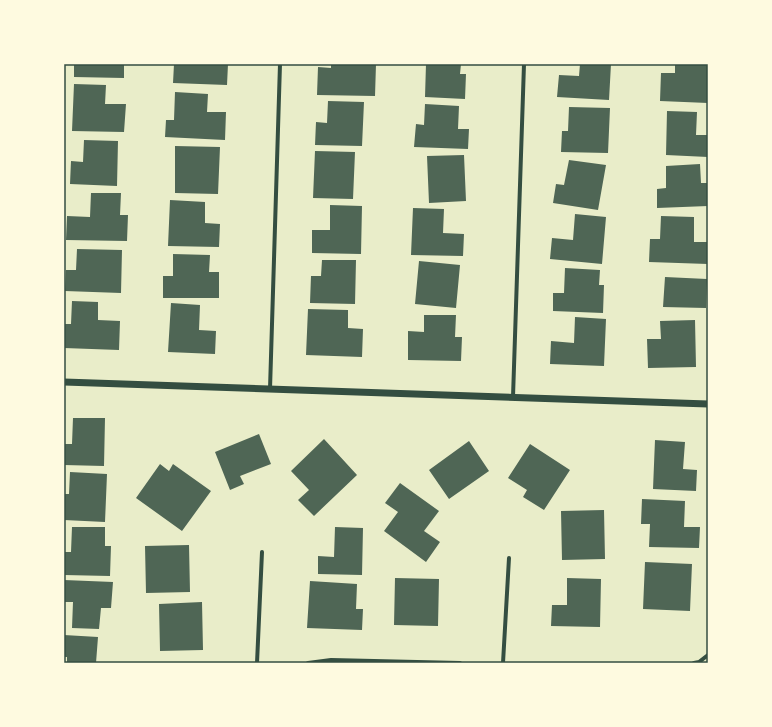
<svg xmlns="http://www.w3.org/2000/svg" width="772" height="727" font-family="Arial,sans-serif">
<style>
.building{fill:#4f6655}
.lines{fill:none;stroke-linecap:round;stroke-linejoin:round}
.minor{stroke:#344e41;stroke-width:4}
.tertiary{stroke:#344e41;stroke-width:7}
.neatline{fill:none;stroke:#344e41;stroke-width:1.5}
</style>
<rect width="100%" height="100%" fill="#e9edc9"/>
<!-- building -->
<path class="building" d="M 74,64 L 124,64 L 124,78 L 74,77 Z
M 174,64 L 228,64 L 227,85 L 173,83 Z
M 331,64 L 376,64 L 375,96 L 317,95 L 318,67 L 331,68 Z
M 426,64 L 461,64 L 460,74 L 466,74 L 465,99 L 425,97 Z
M 580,64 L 611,64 L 609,100 L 557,97 L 559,75 L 579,76 Z
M 675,64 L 708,64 L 708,103 L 660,101 L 661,73 L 675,73 Z
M 74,84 L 106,85 L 105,104 L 126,104 L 124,132 L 72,131 Z
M 175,92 L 208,94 L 207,112 L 226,112 L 225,140 L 165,137 L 166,120 L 174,120 Z
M 328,101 L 364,102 L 362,146 L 315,145 L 316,122 L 327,123 Z
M 425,104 L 459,106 L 458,129 L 469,129 L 468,149 L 414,147 L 416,124 L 424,125 Z
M 569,107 L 610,108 L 608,153 L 561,152 L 562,131 L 568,131 Z
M 667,111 L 697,112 L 696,135 L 708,135 L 708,157 L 666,155 Z
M 84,140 L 118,141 L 117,186 L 70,184 L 71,161 L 83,162 Z
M 175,146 L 220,147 L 218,194 L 175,193 Z
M 315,151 L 355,152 L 353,199 L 313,198 Z
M 464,155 L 466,201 L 429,203 L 427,156 Z
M 569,160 L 606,165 L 598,210 L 553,203 L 556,184 L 564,185 Z
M 700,164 L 701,183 L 708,183 L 708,206 L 657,208 L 657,189 L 666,188 L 666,166 Z
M 91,193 L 121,193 L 120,215 L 128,215 L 127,241 L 66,240 L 67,216 L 90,217 Z
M 170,200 L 205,202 L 205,223 L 220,224 L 219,247 L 168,246 Z
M 330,205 L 362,206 L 361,254 L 312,253 L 312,230 L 330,230 Z
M 413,208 L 444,209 L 443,233 L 464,234 L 463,256 L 411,255 Z
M 575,214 L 606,217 L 602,264 L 550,259 L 552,238 L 573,240 Z
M 661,216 L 694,217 L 694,242 L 708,242 L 708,264 L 649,262 L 650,239 L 660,239 Z
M 77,249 L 122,250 L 121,293 L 65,291 L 66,270 L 76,270 Z
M 173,254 L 210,255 L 209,272 L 219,272 L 219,298 L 163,298 L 163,276 L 173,276 Z
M 322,260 L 356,260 L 355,304 L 310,303 L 311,276 L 321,276 Z
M 419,261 L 460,265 L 456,308 L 415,304 Z
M 565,268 L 600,270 L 599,285 L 604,285 L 603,313 L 553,311 L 553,293 L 564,293 Z
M 665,277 L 707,279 L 706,308 L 663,307 Z
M 72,301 L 98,302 L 98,320 L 120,321 L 119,350 L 64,348 L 65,324 L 71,324 Z
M 171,303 L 200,305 L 199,330 L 216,331 L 215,354 L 168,352 Z
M 308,309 L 348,310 L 348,328 L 363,329 L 362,357 L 306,355 Z
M 424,315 L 456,315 L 455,337 L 462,337 L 461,361 L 408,360 L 408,331 L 424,332 Z
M 575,317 L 606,319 L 604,366 L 550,364 L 551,341 L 574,343 Z
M 695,320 L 696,367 L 648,368 L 647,339 L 661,339 L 660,321 Z
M 73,418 L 105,418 L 104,466 L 64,465 L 64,444 L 72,444 Z
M 259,434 L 271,464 L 240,476 L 244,484 L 230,490 L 215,452 Z
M 324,439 L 357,475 L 314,516 L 298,500 L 309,490 L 291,471 Z
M 655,440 L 685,442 L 683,469 L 697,470 L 696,491 L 653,489 Z
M 469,441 L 489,471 L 449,499 L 429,470 Z
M 530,444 L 570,470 L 544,510 L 523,497 L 527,490 L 508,478 Z
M 160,464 L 169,471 L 173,464 L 211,491 L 182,531 L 136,498 Z
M 70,472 L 107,474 L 105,522 L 64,520 L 64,494 L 69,494 Z
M 400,483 L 439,511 L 424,531 L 440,542 L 426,562 L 384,531 L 398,512 L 385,503 Z
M 642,499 L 685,501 L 684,527 L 700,527 L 699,548 L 649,547 L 650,524 L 641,524 Z
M 604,510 L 605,559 L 562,560 L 561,511 Z
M 72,527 L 105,527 L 105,546 L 111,546 L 110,576 L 64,575 L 64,552 L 71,552 Z
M 335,527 L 363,528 L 362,575 L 318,574 L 318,556 L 334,557 Z
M 189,545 L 190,592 L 146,593 L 145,546 Z
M 645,562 L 692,564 L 690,611 L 643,609 Z
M 395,578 L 439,579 L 438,626 L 394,625 Z
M 567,578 L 601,579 L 600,627 L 551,626 L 552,605 L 567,605 Z
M 64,580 L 113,582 L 111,608 L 101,608 L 99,629 L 72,628 L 73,602 L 64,602 Z
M 310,581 L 357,584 L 356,609 L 363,609 L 362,630 L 307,628 Z
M 202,602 L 203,650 L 160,651 L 159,604 Z
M 64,635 L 98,637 L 96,663 L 67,663 L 67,657 L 64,657 Z"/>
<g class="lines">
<!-- minor -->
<path class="minor" d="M 270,389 L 280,64
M 513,397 L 524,64
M 257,663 L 262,552
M 308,663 L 331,660 L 460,663
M 503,663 L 509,558
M 694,663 L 699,662 L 708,655"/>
<!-- tertiary -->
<path class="tertiary" d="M 64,382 L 708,404"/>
</g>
<!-- border -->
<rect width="772" height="727" fill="none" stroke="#fefae0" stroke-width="130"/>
<rect x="65" y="65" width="642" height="597" class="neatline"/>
</svg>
